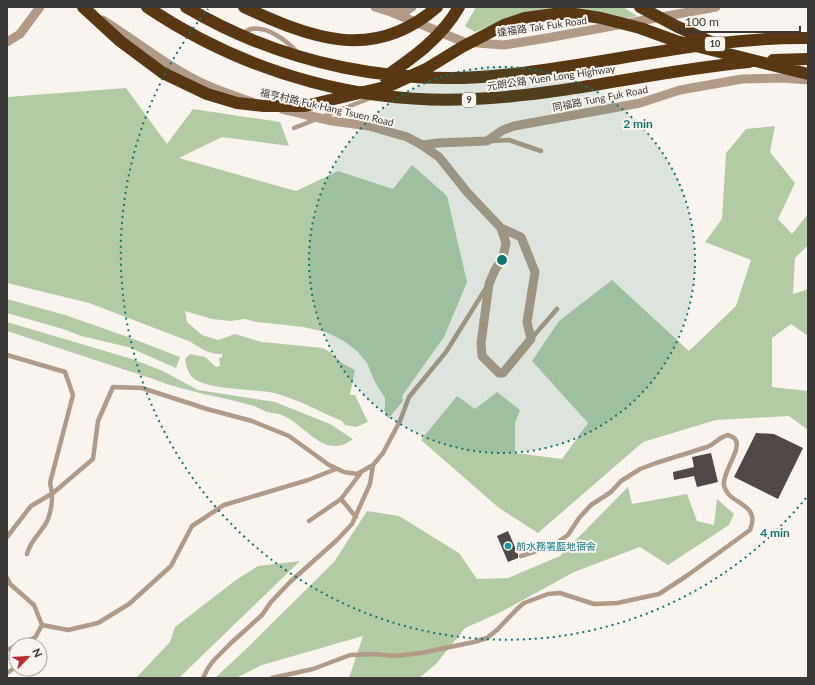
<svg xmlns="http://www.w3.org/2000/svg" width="815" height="685" font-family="Lato,'Noto Sans TC',sans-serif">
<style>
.green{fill:#b3cba5}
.building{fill:#4f4846}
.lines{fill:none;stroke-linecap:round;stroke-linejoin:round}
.service{stroke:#b19a86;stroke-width:4.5}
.minor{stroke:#b19a86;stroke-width:9}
.motorway{stroke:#593713;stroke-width:12}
.ring{fill:none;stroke:#0f766e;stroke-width:2;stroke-dasharray:2 4}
.culture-dot{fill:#0f9aa8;stroke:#faf4ee;stroke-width:1.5}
.labels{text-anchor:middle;stroke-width:4;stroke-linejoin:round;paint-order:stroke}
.shield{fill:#faf4ee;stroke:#74706d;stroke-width:1}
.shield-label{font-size:9px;font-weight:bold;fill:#3a3836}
.street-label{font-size:10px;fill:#3a3836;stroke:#faf4ee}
.culture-label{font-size:10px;fill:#0d838f;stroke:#faf4ee;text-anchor:start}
.centre{fill:#0f766e;stroke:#faf4ee;stroke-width:2}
.ring-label{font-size:12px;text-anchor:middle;font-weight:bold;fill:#0f766e;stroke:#faf4ee;stroke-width:4;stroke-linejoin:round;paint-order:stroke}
</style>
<rect width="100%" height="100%" fill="#faf4ee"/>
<!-- green -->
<path class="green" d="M 476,7 L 623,7 L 637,16 L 623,19 L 604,13 L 583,9 L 557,7 L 515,15 L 475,32 L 465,26 Z
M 126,88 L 167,144 L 193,109 L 280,122 L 289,146 L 222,137 L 179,158 L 296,191 L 338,171 L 393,189 L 412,165 L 447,196 L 467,282 L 444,337 L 402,396 L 403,401 L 388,419 L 384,409 L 385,408 L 385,398 L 375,382 L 367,363 L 357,351 L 344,341 L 326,332 L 303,327 L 257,322 L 244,319 L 231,321 L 212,319 L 185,311 L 187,322 L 202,335 L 218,340 L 235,334 L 262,342 L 323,348 L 330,352 L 342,363 L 355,370 L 350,395 L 355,395 L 368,422 L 356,427 L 345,425 L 342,421 C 320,412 298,399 274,393 C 255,389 207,390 193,378 C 188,373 186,366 185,359 L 190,354 L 205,357 L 216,367 L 220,366 L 219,358 L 222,357 L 222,354 C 210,355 200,348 191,342 L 89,303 L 7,283 L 7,97 Z
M 775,126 L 770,152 L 795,183 L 778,219 L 792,234 L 808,214 L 808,245 L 795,258 L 793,294 L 808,289 L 808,336 L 791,324 L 772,338 L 772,387 L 808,391 L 808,430 L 789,416 L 716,420 L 643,442 L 538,533 L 499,508 L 421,440 L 457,396 L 475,409 L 497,392 L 520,410 L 515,423 L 515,453 L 562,459 L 588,423 L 532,361 L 559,321 L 612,280 L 689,351 L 736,306 L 751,260 L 705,242 L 722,219 L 726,153 L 746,129 Z
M 7,299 L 65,315 L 131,338 L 180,357 L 176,368 L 128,347 L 81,336 L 63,329 L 7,313 Z
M 7,322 L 132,359 L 163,371 L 198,390 L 275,402 L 330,424 L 353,439 C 323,462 305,422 279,414 C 275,413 271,413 267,412 C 261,410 256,406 250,405 C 218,396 187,392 156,380 L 7,331 Z
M 628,487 L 632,504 L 687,494 L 697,521 L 714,525 L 717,499 L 734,514 L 729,525 L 668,565 L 640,547 L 574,572 L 501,612 L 465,628 L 436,664 L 419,678 L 349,678 L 363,636 L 262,665 L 236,678 L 215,678 L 245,650 L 334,562 L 367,511 L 399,516 L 459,553 L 477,579 L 508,578 L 560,556 Z
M 300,561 L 179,678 L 136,678 L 170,642 L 175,627 L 236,580 L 258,566 Z"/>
<!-- building -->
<path class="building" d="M 756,433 L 774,434 L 803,448 L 778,499 L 734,477 Z
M 711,453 L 718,482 L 697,487 L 694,476 L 674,480 L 673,472 L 694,467 L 692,457 Z
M 508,531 L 518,554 L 518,558 L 508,562 L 497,536 Z"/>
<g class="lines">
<!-- service -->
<path class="service" d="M 242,33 C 245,32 248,30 251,29 C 268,26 287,41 297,52
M 294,128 L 373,97
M 491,141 L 509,140 L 541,151
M 531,339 L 557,309
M 7,355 L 65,372 L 73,395 L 50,483 C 53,494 52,508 48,519 C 43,532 31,538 27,554
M 341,499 L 356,517
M 309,521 L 341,499 L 360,474
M 7,537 L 31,506 L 53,493 L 93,459 L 98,421 L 113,387 L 142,388 L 207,409 L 252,421 L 289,436 L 329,465 L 344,472 L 357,474 L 373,465
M 7,578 L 10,584 L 34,605 L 42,625 L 31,645
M 42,625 L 68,630 L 98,623 L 129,604 L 171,566 L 192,526 L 224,505 L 308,480 L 336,469
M 18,645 L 34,638
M 7,650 L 16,646
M 7,673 L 16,667
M 203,678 L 208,668 L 214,660 L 231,643 L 262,615 L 271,602 L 290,582 L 337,540 L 352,524 L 370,484 L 373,465 L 383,453 L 400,421 L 409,397 L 446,352 L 486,288
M 272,678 L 313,669 L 350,655 L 376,654 L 394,656 L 421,653 L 474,642 L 487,638 L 497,630 L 517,609 L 524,603 L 548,594 L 560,593 L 594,604 L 617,603 L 659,594 L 688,575 L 750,530 C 762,502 727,505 724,485 C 722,472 743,448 735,439 C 734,437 730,436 728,435 C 719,437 715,444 707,447 L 656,463 L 640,469 L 621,481 L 611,492 L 591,505 L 579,518 L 568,535 L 552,546 L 521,556"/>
<!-- minor -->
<path class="minor" d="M 375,7 L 391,12 L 464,42 L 504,45 L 547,38 L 716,7
M 393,12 L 406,11 L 412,7
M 103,20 C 135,40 166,66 200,82 C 217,90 235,96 252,102
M 7,42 L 20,34 L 40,7
M 282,109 L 332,121 L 369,126 L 407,137 L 422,145 L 439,157 L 467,192 L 501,228 L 506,243 L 503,257 L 495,270 L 489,284 L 481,343 L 482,356 L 499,373 L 503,373 L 531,339 L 527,322 L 535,272 L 521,237 L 501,228
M 422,145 L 438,143 L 487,141 L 503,130 L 514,126 L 640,103 L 680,90 L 742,79 L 783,78 L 808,80"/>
<!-- motorway -->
<path class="motorway" d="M 83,7 L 120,41 L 163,73 L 207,94 L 237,103 L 264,106 L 305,106 L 389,86 L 426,69 L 462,47 L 504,25 L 525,18 L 554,14 L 575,14 L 601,18 L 640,28 L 676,41 L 808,74
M 147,7 C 248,75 369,108 491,98 C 578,92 662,70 749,62
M 186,7 C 284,65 399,88 513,74 C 611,63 708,37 808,38
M 244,7 C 311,38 373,63 437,7
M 640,7 L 676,26 L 713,43
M 773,60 L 808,59
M 385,77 C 414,57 441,38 459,7"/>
</g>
<!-- distance rings -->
<circle cx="502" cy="260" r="193" fill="#0f766e" fill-opacity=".12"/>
<g class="ring">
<circle cx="502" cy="260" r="193"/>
<path d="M806 498A386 386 0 1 1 208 9"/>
</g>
<!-- markers -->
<circle class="culture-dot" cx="508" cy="546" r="4"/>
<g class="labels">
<!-- shield labels -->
<g class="shield">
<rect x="705" y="37" width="20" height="14" rx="3"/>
<rect x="462" y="93" width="14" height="14" rx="3"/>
</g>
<g class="shield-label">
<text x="715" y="47">10</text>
<text x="469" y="103">9</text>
</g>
<!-- street labels -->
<g class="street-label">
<text transform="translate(542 26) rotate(-8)" y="4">達福路 Tak Fuk Road</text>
<text transform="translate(551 77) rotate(-8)" y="4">元朗公路 Yuen Long Highway</text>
<text transform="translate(600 98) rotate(-11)" y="4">同福路 Tung Fuk Road</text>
<text transform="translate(327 107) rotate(13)" y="4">福亨村路 Fuk Hang Tsuen Road</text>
</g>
<!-- culture labels -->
<g class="culture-label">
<text x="516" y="550">前水務署藍地宿舍</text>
</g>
</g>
<circle cx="502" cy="260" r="6" class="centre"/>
<g class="ring-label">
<text x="638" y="128">2 min</text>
<text x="775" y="537">4 min</text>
</g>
<!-- border -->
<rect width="815" height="685" fill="none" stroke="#3a3836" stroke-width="16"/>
<!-- north arrow -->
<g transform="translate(28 657) rotate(65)"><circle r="19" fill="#faf4ee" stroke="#ada9a4"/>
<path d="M0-3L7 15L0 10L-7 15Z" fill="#ba2a32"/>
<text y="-6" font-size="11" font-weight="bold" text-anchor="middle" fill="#3a3836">N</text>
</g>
<!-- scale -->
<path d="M679 26v6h121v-6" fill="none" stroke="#3a3836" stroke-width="2"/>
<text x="685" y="26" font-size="12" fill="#3a3836" stroke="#faf4ee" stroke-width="3" paint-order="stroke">100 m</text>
</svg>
